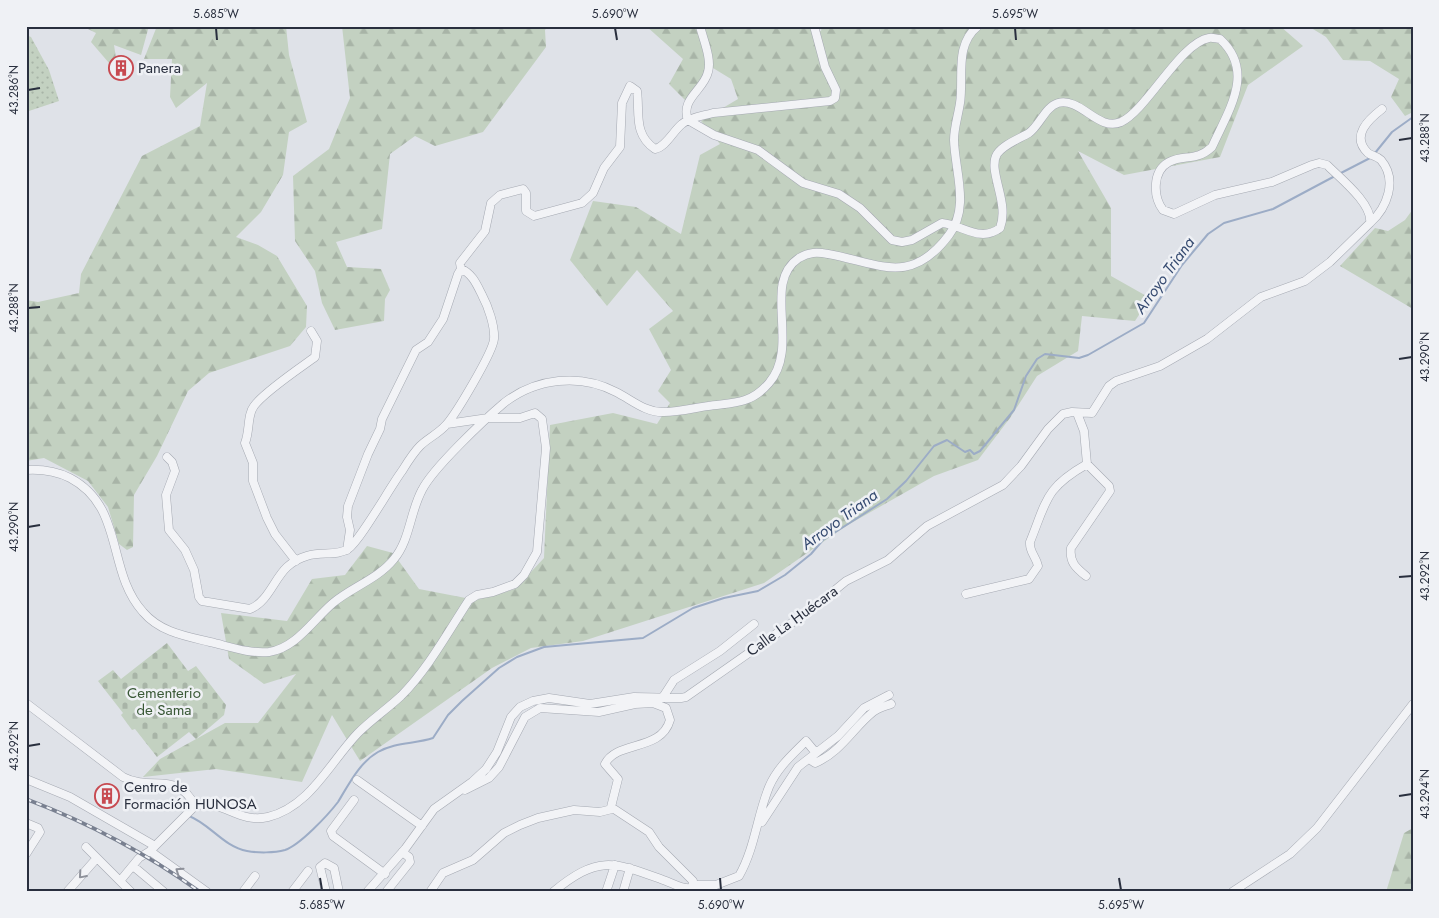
<svg xmlns="http://www.w3.org/2000/svg" width="1439" height="918" font-family="Jost,sans-serif">
<style>
.grass{fill:url(#grass-dots)}
.forest{fill:url(#forest-firs)}
.cemetery{fill:url(#cemetery-stones)}
.lines{fill:none;stroke-linecap:round;stroke-linejoin:round}
.stream{stroke:#9cacc6;stroke-width:2}
.minor-casing{stroke:#a5a9b2;stroke-width:9}
.minor{stroke:#f2f3f6;stroke-width:8}
.rail-casing{stroke:#798090;stroke-width:4}
.rail{stroke:#eff1f5;stroke-width:2;stroke-dasharray:5.5;stroke-linecap:butt}
.oneway{stroke:#8e919a}
.ticks{fill:none;stroke:#292f3e;stroke-width:2}
.labels{text-anchor:middle;stroke-width:5;stroke-linejoin:round;paint-order:stroke}
.poi-label{font-size:15px;fill:#292f3e;stroke:#eff1f5;text-anchor:start}
.street-label{font-size:15px;fill:#292f3e;stroke:#eff1f5}
.park-label{font-size:15px;fill:#3a5937;stroke:#eff1f5}
.water-label{font-size:16px;font-style:italic;fill:#354a70;stroke:#eff1f5}
.neatline{fill:none;stroke:#292f3e;stroke-width:2}
.ticks-label{font-size:12px;text-anchor:middle;fill:#292f3e}
</style>
<defs>
<pattern id="grass-dots" width="8" height="8" patternUnits="userSpaceOnUse" patternTransform="scale(1.25)"><rect width="8" height="8" fill="#c3d1c1"/><path d="M2 2h.1M6 6h.1" fill="none" stroke="#a8b4a7" stroke-width="1.8" stroke-linecap="round"/></pattern>
<pattern id="forest-firs" width="22" height="20" patternUnits="userSpaceOnUse" patternTransform="scale(1.25)"><rect width="22" height="20" fill="#c3d1c1"/><path d="M5 1l3.5 6h-7zM16 11l3.5 6h-7z" fill="#a8b4a7"/></pattern>
<pattern id="cemetery-stones" width="16" height="16" patternUnits="userSpaceOnUse" patternTransform="scale(1.25)"><rect width="16" height="16" fill="#c3d1c1"/><path d="M2 7V4a2 2 0 0 1 4 0v3zM10 15v-3a2 2 0 0 1 4 0v3z" fill="#a8b4a7"/></pattern>
</defs>
<rect width="100%" height="100%" fill="#dfe2e8"/>
<!-- grass -->
<path class="grass" d="M 26,35 L 31,37 L 49,70 L 59,101 L 26,112 Z"/>
<!-- forest -->
<path class="forest" d="M 82,26 L 149,26 L 141,55 L 114,45 L 116,58 L 109,63 L 91,42 L 96,33 Z
M 157,26 L 286,26 L 289,55 L 307,122 L 289,132 L 283,175 L 261,212 L 236,237 L 258,245 L 277,256 L 307,306 L 306,327 L 290,346 L 209,373 L 188,391 L 157,456 L 134,495 L 133,547 L 127,550 L 119,544 L 108,507 L 88,481 L 44,458 L 26,461 L 26,300 L 38,302 L 79,293 L 81,274 L 142,156 L 200,126 L 207,83 L 176,108 L 170,97 L 172,59 L 144,59 Z
M 342,26 L 548,26 L 545,30 L 546,47 L 483,132 L 435,146 L 415,136 L 390,154 L 382,229 L 336,242 L 347,267 L 381,269 L 390,290 L 385,299 L 384,321 L 335,330 L 322,303 L 315,271 L 295,241 L 293,176 L 329,149 L 350,98 Z
M 646,26 L 800,26 L 821,31 L 822,26 L 1280,26 L 1303,46 L 1248,85 L 1220,157 L 1124,175 L 1078,151 L 1111,208 L 1111,276 L 1150,298 L 1135,321 L 1082,316 L 1078,351 L 1037,376 L 1010,418 L 978,460 L 934,476 L 846,526 L 764,583 L 583,641 L 531,648 L 492,668 L 360,761 L 332,715 L 302,782 L 216,769 L 143,777 L 160,759 L 225,723 L 258,723 L 296,674 L 264,684 L 229,659 L 221,613 L 287,621 L 312,579 L 345,575 L 367,546 L 393,553 L 419,589 L 476,600 L 515,589 L 544,558 L 550,425 L 613,413 L 657,424 L 670,403 L 658,391 L 671,370 L 649,329 L 673,311 L 637,270 L 607,306 L 570,260 L 593,201 L 636,207 L 681,234 L 700,155 L 720,144 L 701,121 L 738,99 L 731,79 L 713,68 L 686,101 L 669,84 L 683,59 Z
M 1308,26 L 1413,26 L 1413,112 L 1405,116 L 1391,97 L 1399,79 L 1370,61 L 1343,60 L 1326,37 Z
M 1413,209 L 1413,309 L 1340,266 L 1375,228 L 1388,231 L 1405,220 Z
M 1413,828 L 1413,892 L 1386,892 L 1404,833 Z"/>
<!-- cemetery -->
<path class="cemetery" d="M 167,643 L 188,671 L 196,666 L 226,705 L 224,715 L 196,739 L 189,732 L 157,757 L 135,729 L 132,730 L 121,715 L 123,713 L 98,681 L 113,670 L 121,679 Z"/>
<g class="lines">
<!-- stream -->
<path class="stream" d="M 1375,153 L 1392,132 L 1413,117
M 1339,174 L 1372,157
M 189,816 C 210,824 224,847 247,851 C 258,853 274,853 285,850 C 300,845 328,815 338,802 C 349,784 359,763 378,752 C 395,742 415,744 433,738 L 448,715 L 462,701 L 499,668 L 517,657 L 544,647 L 643,638 L 693,608 L 724,598 L 758,591 L 785,575 L 811,554 L 823,540 L 887,499 L 906,481 L 934,446 L 947,440 L 965,452 L 970,450 L 974,454 L 980,451 L 1014,410 L 1026,376 L 1037,359 L 1045,354 L 1079,358 L 1088,355 L 1144,323 L 1182,265 L 1208,234 L 1224,223 L 1273,209 L 1335,176"/>
<defs>
<path id="minor" d="M 1370,223 C 1387,208 1398,180 1381,160 C 1377,156 1372,156 1368,153 C 1350,136 1369,119 1382,109
M 1077,413 L 1084,431 L 1087,464 L 1109,486 L 1110,491 L 1071,548 C 1069,562 1076,568 1086,576
M 167,457 L 172,462 L 175,471 L 166,495 L 169,530 L 185,550 L 194,570 L 199,597 L 202,601 L 250,609 C 268,602 274,579 287,567 C 310,546 332,559 348,549 C 360,541 390,487 402,471 C 407,463 413,453 420,446 C 428,438 438,434 446,425 C 456,414 493,352 494,339 C 495,326 488,306 482,295 C 477,285 472,273 461,269
M 26,470 C 42,469 56,471 70,478 C 125,507 106,571 143,612 C 160,632 185,636 210,642 C 228,646 249,654 269,652 C 296,648 313,620 333,603 C 352,587 378,579 394,559 C 410,540 410,512 422,490 C 433,468 484,420 504,403 C 536,378 580,373 616,392 C 632,400 646,413 664,412 C 679,412 694,408 708,406 C 720,404 734,404 745,400 C 755,397 763,390 769,383 C 801,346 761,283 799,258 C 809,252 817,252 828,254 C 879,263 910,287 949,235 C 970,207 955,172 954,140 C 954,128 958,116 960,103 C 964,78 954,45 978,26
M 347,550 L 350,530 L 347,517 L 348,506 L 368,454 L 380,429 L 382,419 L 416,350 L 428,342 L 443,319 L 458,274 L 461,269 L 460,263 L 485,231 L 491,203 L 500,195 L 523,189 L 526,193 L 526,211 L 534,216 L 582,203 L 593,193 L 604,168 L 620,147 L 622,103 L 630,86 L 637,91 C 640,113 633,134 655,149 C 666,147 673,131 682,124 C 690,117 703,116 713,113 L 830,101 L 835,98 L 836,90 L 825,67 L 814,26
M 296,561 L 275,534 L 267,518 L 253,481 L 253,463 L 245,443 C 250,431 247,415 254,406 C 264,392 300,368 315,357 L 317,341 L 311,331
M 966,594 L 1029,579 L 1038,566 C 1036,556 1029,552 1030,542 C 1047,500 1045,488 1087,464
M 663,697 L 674,680 L 720,651 L 754,624
M 26,703 L 123,777 C 152,792 177,770 195,806
M 809,759 L 815,763 C 841,752 853,728 873,712 C 878,708 886,706 891,704
M 26,779 L 70,797 L 155,846
M 357,780 L 422,826
M 465,790 L 489,778 L 499,767 L 525,717 L 540,708 L 599,712 L 635,704 L 653,703 L 666,708 L 670,720 C 661,752 617,740 605,764 L 618,779 L 611,807 L 649,832 L 659,847 L 693,881 L 692,888 C 684,890 674,884 666,881 C 614,862 599,854 553,892
M 354,800 L 331,831 L 333,836 L 385,874
M 762,822 L 798,767 L 838,736 L 864,708 L 889,695
M 26,823 L 38,828 L 40,832 L 26,854
M 86,847 L 131,892
M 150,851 L 207,892
M 133,866 L 164,892
M 120,881 L 139,858 L 150,851 L 195,806 C 223,798 237,824 268,817 C 310,807 330,762 358,733 C 371,720 387,709 401,696 C 428,669 448,632 469,600 L 477,595 L 493,592 L 515,584 L 524,575 L 537,552 L 546,448 L 542,419 L 535,413 L 520,418 L 488,418 L 447,424
M 694,885 L 716,885 L 739,876 C 755,848 757,816 769,787 C 777,768 792,755 806,741 L 816,753
M 67,892 L 96,859
M 243,892 L 255,876
M 292,892 L 308,871
M 326,892 L 320,867 L 325,863 L 334,868 L 339,892
M 367,892 L 405,849 L 434,809 L 472,782 L 486,769 L 497,752 L 511,717 L 520,707 L 533,701 L 549,698 L 590,704 L 634,697 L 681,698 L 686,697 L 813,608 L 846,581 L 888,560 L 927,526 L 1003,485 L 1021,466 L 1048,429 L 1063,414 L 1072,412 L 1092,413 L 1109,386 L 1116,381 L 1160,366 L 1207,339 L 1261,297 L 1305,281 L 1330,262 L 1370,223 C 1373,204 1340,178 1327,165 L 1319,163 L 1312,165 L 1272,182 L 1215,195 L 1174,214 L 1163,210 C 1153,197 1152,171 1169,162 C 1184,154 1196,162 1212,147 C 1228,111 1256,72 1220,39 C 1217,39 1212,37 1209,38 C 1180,43 1147,110 1121,122 C 1098,132 1081,97 1058,103 C 1045,107 1040,125 1029,133 C 1019,139 1004,144 997,154 C 987,171 1010,202 1000,228 C 980,243 963,225 942,223 L 912,240 L 902,242 L 892,240 L 860,208 L 839,194 L 803,183 L 758,150 L 714,135 L 688,120 C 680,99 704,90 708,72 C 712,59 703,39 700,26
M 386,892 L 410,862 L 409,857 L 402,852
M 430,892 L 443,873 L 473,860 L 504,833 L 520,825 L 538,818 L 574,810 L 600,812 L 612,809
M 606,892 L 615,865
M 623,892 L 630,868
M 1232,892 L 1290,854 L 1317,828 L 1413,704"/>
</defs>
<!-- minor casing -->
<use href="#minor" class="minor-casing"/>
<!-- minor -->
<use href="#minor" class="minor"/>
<defs>
<path id="rail" d="M 26,799 C 89,823 146,853 200,892"/>
</defs>
<!-- rail casing -->
<use href="#rail" class="rail-casing"/>
<!-- rail -->
<use href="#rail" class="rail"/>
</g>
<!-- one-way arrows -->
<defs><path id="oneway-chevron" d="M-2-3.5L2.5 0L-2 3.5" fill="none" stroke-width="1.6" stroke-linecap="round" stroke-linejoin="round" transform="scale(1.25)"/></defs>
<g class="oneway">
<use href="#oneway-chevron" transform="translate(179 871) rotate(-145)"/>
<use href="#oneway-chevron" transform="translate(82 875) rotate(131)"/>
</g>
<!-- ticks -->
<path class="ticks" d="M 216,28 L 217,40M 615,28 L 617,40M 1015,28 L 1016,40M 28,90 L 40,88M 1399,140 L 1412,138M 28,308 L 40,307M 1399,359 L 1412,357M 28,527 L 40,525M 1399,577 L 1412,576M 28,746 L 40,744M 1399,796 L 1412,794M 320,878 L 322,890M 720,878 L 721,890M 1119,878 L 1121,890"/>
<!-- icons -->
<defs>
<symbol id="building-ring" viewBox="-11 -11 22 22"><circle r="9.5" fill="#eff1f5" stroke="#c74a51" stroke-width="1.5"/><path d="M-4-6H4V6H1V3H-1V6H-4ZM-2.5-4.3h1.7v1.8h-1.7ZM.8-4.3h1.7v1.8H.8ZM-2.5-1h1.7V.8h-1.7ZM.8-1h1.7V.8H.8Z" fill="#c74a51"/></symbol>
</defs>
<g fill-rule="evenodd">
<use href="#building-ring" x="107" y="54" width="28" height="28"/>
<use href="#building-ring" x="93" y="782" width="28" height="28"/>
</g>
<g class="labels">
<!-- poi labels -->
<g class="poi-label">
<text x="138" y="73">Panera</text>
<text x="124" y="792">Centro de<tspan x="124" dy="17">Formación HUNOSA</tspan></text>
</g>
<!-- street labels -->
<g class="street-label">
<text transform="translate(792 621) rotate(-36)" y="5">Calle La Ḥuécara</text>
</g>
<!-- park labels -->
<g class="park-label">
<text x="164" y="698">Cementerio<tspan x="164" dy="17">de Sama</tspan></text>
</g>
<!-- water labels -->
<g class="water-label">
<text transform="translate(1164 275) rotate(-54)" y="6">Arroyo Triana</text>
<text transform="translate(839 519) rotate(-36)" y="6">Arroyo Triana</text>
</g>
</g>
<!-- border -->
<rect width="1439" height="918" fill="none" stroke="#eff1f5" stroke-width="55"/>
<rect x="28" y="28" width="1384" height="862" class="neatline"/>
<g class="ticks-label">
<text x="216" y="18">5.685°W</text>
<text x="615" y="18">5.690°W</text>
<text x="1015" y="18">5.695°W</text>
<text transform="translate(14 90) rotate(-90)" y="4">43.286°N</text>
<text transform="translate(1425 138) rotate(-90)" y="4">43.288°N</text>
<text transform="translate(14 308) rotate(-90)" y="4">43.288°N</text>
<text transform="translate(1425 357) rotate(-90)" y="4">43.290°N</text>
<text transform="translate(14 527) rotate(-90)" y="4">43.290°N</text>
<text transform="translate(1425 576) rotate(-90)" y="4">43.292°N</text>
<text transform="translate(14 746) rotate(-90)" y="4">43.292°N</text>
<text transform="translate(1425 794) rotate(-90)" y="4">43.294°N</text>
<text x="322" y="909">5.685°W</text>
<text x="721" y="909">5.690°W</text>
<text x="1121" y="909">5.695°W</text>
</g>
</svg>
